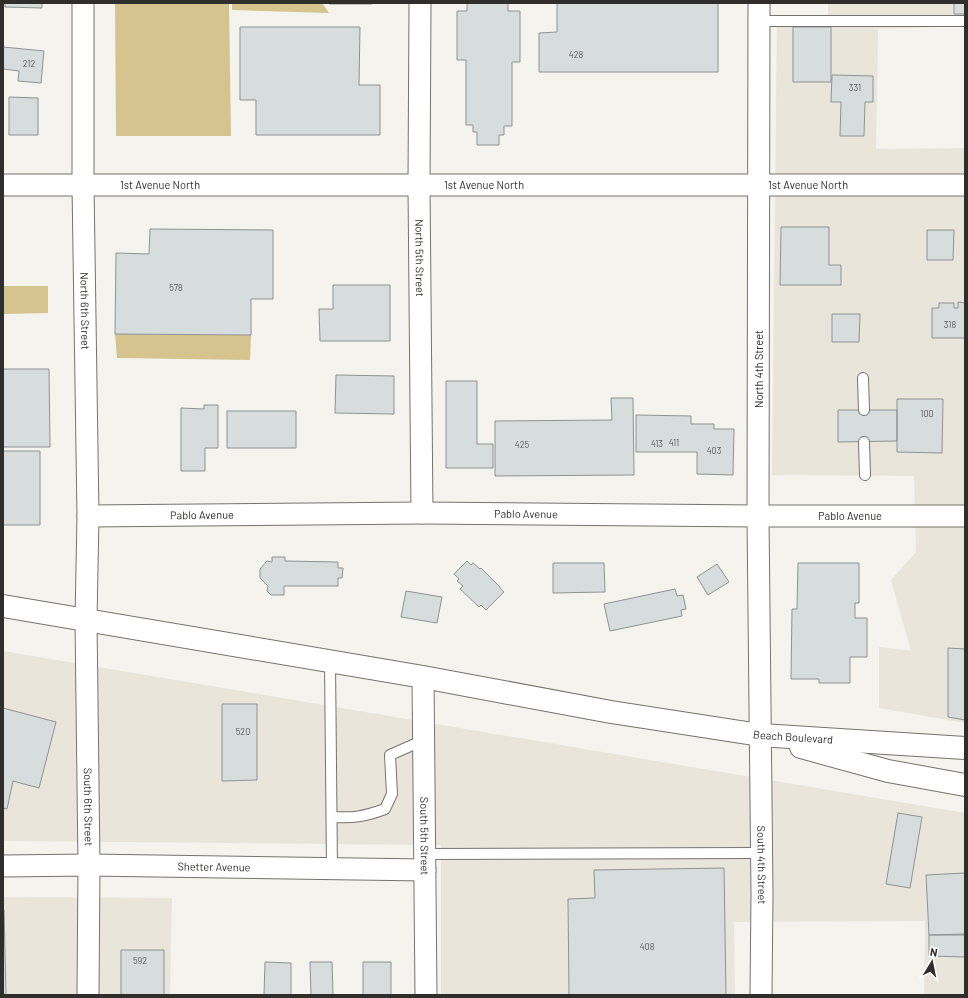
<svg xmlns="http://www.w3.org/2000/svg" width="968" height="998" font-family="Barlow,sans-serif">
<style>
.built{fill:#e9e5da}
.green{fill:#d5c48e}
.building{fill:#d7dcdd;stroke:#8e9394}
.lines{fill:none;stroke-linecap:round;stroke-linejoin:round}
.lane-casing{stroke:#74736f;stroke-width:12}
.street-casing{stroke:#74736f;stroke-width:23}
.highway-casing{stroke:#74736f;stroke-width:24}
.lane{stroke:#fff;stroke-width:10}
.street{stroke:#fff;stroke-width:21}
.highway{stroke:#fff;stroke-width:22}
.labels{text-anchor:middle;stroke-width:3.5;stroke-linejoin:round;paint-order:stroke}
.number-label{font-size:9px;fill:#595a59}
.street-label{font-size:11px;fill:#2f2e2d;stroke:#fff}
</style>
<rect width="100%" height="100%" fill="#f4f3ee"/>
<!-- built -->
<path class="built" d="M 828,3 L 965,3 L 965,26 L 878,29 L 876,149 L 965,148 L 965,723 L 879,708 L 879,647 L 911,651 L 891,580 L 916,552 L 914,476 L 772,475 L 777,15 L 828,15 Z
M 3,651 L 965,813 L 965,995 L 924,995 L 925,921 L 734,922 L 735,995 L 441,995 L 441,845 L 3,841 Z
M 3,897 L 172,898 L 170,995 L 3,995 Z"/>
<!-- green -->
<path class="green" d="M 115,3 L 229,3 L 231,136 L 116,136 Z
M 232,3 L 322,3 L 329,13 L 232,10 Z
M 3,286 L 48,286 L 48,313 L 3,314 Z
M 115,334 L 251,335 L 250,360 L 117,358 Z"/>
<!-- building -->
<path class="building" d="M 5,3 L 42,3 L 42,8 L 5,7 Z
M 329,3 L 372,3 L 372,4 L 329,4 Z
M 467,3 L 508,3 L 508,11 L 520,11 L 520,62 L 512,62 L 512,126 L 504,126 L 504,135 L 499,135 L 499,145 L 477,145 L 477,132 L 473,132 L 473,125 L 466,125 L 466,60 L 457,60 L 457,11 L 467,11 Z
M 557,3 L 718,3 L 718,72 L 539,72 L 539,33 L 557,32 Z
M 954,3 L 965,3 L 965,14 L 954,14 Z
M 240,27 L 360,27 L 359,85 L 380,85 L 380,135 L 256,135 L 256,100 L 240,100 Z
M 793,27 L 831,27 L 831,82 L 793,82 Z
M 3,47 L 44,51 L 41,83 L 18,81 L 19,71 L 3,69 Z
M 832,75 L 873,76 L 873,102 L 865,102 L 864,136 L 840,136 L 841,102 L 831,102 Z
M 9,97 L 38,98 L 38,135 L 9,135 Z
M 781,227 L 829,227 L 829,265 L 841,265 L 841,285 L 780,285 Z
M 150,229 L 273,230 L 273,299 L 251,299 L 251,335 L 115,334 L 116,253 L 149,254 Z
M 927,230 L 954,230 L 953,260 L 927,260 Z
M 333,285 L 390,285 L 390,341 L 320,341 L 319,309 L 333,309 Z
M 958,302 L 965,303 L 965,338 L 932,338 L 932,308 L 939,308 L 939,303 L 954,303 L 954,308 L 958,308 Z
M 832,314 L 860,314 L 859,342 L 832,342 Z
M 3,369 L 49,369 L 50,447 L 3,447 Z
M 336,375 L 394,376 L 394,414 L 335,413 Z
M 446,381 L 477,381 L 477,444 L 493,444 L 493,468 L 446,468 Z
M 611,398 L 633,398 L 634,475 L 495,476 L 495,421 L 612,420 Z
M 897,399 L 943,399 L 942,453 L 897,452 Z
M 204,405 L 218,405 L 218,448 L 205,448 L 205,471 L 181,471 L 181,408 L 204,409 Z
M 838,410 L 897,410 L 897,441 L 838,442 Z
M 227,411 L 296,411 L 296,448 L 227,448 Z
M 636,415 L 691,416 L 691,424 L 714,424 L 714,429 L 734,429 L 733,475 L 697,474 L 697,452 L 636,452 Z
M 3,451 L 40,451 L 40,525 L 3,525 Z
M 272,557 L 285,557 L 285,561 L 338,562 L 338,568 L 343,568 L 342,578 L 338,578 L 338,586 L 284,586 L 284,595 L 271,595 L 267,591 L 268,586 L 260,578 L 260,569 L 267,561 L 272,562 Z
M 467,561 L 471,565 L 473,563 L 480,569 L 481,568 L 500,587 L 500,588 L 504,592 L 486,610 L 481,605 L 479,607 L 460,589 L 463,586 L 457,581 L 459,579 L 454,574 Z
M 553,563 L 604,563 L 605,592 L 553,593 Z
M 798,563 L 859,563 L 859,603 L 855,603 L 855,618 L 867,618 L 867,657 L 850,657 L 850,683 L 819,683 L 819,679 L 791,679 L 792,609 L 797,609 Z
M 717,564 L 729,582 L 708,595 L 697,577 Z
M 675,589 L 677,596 L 683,595 L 686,609 L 681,610 L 682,616 L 610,631 L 604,604 Z
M 406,591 L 442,597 L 437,623 L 401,617 Z
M 948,648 L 965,649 L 965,720 L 948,717 Z
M 222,704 L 257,704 L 257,780 L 222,781 Z
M 3,708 L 56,722 L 39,788 L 13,781 L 7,809 L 3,808 Z
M 898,813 L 922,817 L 910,888 L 886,884 Z
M 724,868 L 726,995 L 569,995 L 568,899 L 595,898 L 594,870 Z
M 965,873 L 965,935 L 929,935 L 926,875 Z
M 3,910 L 4,910 L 6,995 L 3,995 Z
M 965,934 L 965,957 L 929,956 L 929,935 Z
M 121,950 L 164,950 L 164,995 L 121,995 Z
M 265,962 L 291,963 L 291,995 L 264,995 Z
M 310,962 L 332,962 L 333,995 L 311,995 Z
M 363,962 L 391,962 L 391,995 L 363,995 Z"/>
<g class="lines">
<defs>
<path id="lane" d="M 759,21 L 965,21
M 863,378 L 864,410
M 864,442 L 865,475
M 330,661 L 332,869
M 332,817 C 354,818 363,817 385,809 L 392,794 L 390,755 L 424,740
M 425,854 L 762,853"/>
<g id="street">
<path id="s1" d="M 83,3 L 83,185 L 88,516 L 86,620 L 89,865 L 88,995"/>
<path id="s2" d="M 420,3 L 419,186 L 422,513"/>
<path id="s3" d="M 759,3 L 758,516 L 762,894 L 761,995"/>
<path id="s4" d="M 3,185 L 965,185"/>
<path id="s5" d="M 88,516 L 422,513 L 758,516 L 965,516"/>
<path id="s6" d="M 423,677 L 426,995"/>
<path id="s7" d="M 3,866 L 89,865 L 425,870"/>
</g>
<g id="highway">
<path id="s8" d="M 3,606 L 423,677 L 611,712 L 760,735 L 965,748"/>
<path d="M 801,747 L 888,771 L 965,785"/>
</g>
</defs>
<!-- lane casing -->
<use href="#lane" class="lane-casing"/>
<!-- street casing -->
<use href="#street" class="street-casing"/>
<!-- highway casing -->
<use href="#highway" class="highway-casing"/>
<!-- lane -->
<use href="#lane" class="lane"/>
<!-- street -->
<use href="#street" class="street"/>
<!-- highway -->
<use href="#highway" class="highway"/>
</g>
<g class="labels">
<!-- number labels -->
<g class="number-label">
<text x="576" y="58">428</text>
<text x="29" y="67">212</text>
<text x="855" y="91">331</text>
<text x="176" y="291">578</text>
<text x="950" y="328">318</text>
<text x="927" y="417">100</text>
<text x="674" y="446">411</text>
<text x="657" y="447">413</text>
<text x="522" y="448">425</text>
<text x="714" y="454">403</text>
<text x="243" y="735">520</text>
<text x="647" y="950">408</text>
<text x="140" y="964">592</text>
</g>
<!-- street labels -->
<g class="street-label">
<text dy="4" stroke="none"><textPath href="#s4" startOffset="157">1st Avenue North</textPath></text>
<text dy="4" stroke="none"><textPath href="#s4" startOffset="805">1st Avenue North</textPath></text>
<text dy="4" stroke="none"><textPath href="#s4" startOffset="481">1st Avenue North</textPath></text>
<text dy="4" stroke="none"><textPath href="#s2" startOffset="255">North 5th Street</textPath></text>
<text dy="4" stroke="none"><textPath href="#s1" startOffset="308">North 6th Street</textPath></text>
<text transform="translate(759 369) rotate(-90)" y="4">North 4th Street</text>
<text dy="4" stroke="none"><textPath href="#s5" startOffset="438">Pablo Avenue</textPath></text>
<text dy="4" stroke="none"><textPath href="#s5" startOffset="114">Pablo Avenue</textPath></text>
<text dy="4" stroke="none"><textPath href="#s5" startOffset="762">Pablo Avenue</textPath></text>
<text dy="4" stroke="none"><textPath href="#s8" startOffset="801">Beach Boulevard</textPath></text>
<text dy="4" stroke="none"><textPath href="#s1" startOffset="804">South 6th Street</textPath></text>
<text dy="4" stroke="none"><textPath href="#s6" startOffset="159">South 5th Street</textPath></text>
<text dy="4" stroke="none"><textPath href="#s3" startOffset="862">South 4th Street</textPath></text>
<text dy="4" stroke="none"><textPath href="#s7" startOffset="211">Shetter Avenue</textPath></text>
</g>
</g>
<!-- border -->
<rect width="968" height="998" fill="none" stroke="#2f2e2d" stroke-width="8"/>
<!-- north arrow -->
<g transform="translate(932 962) rotate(10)" stroke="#ffffff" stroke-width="3" paint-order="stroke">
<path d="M0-3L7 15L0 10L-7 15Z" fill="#2f2e2d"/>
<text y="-6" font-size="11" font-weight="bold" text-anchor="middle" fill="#2f2e2d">N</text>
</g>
</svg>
